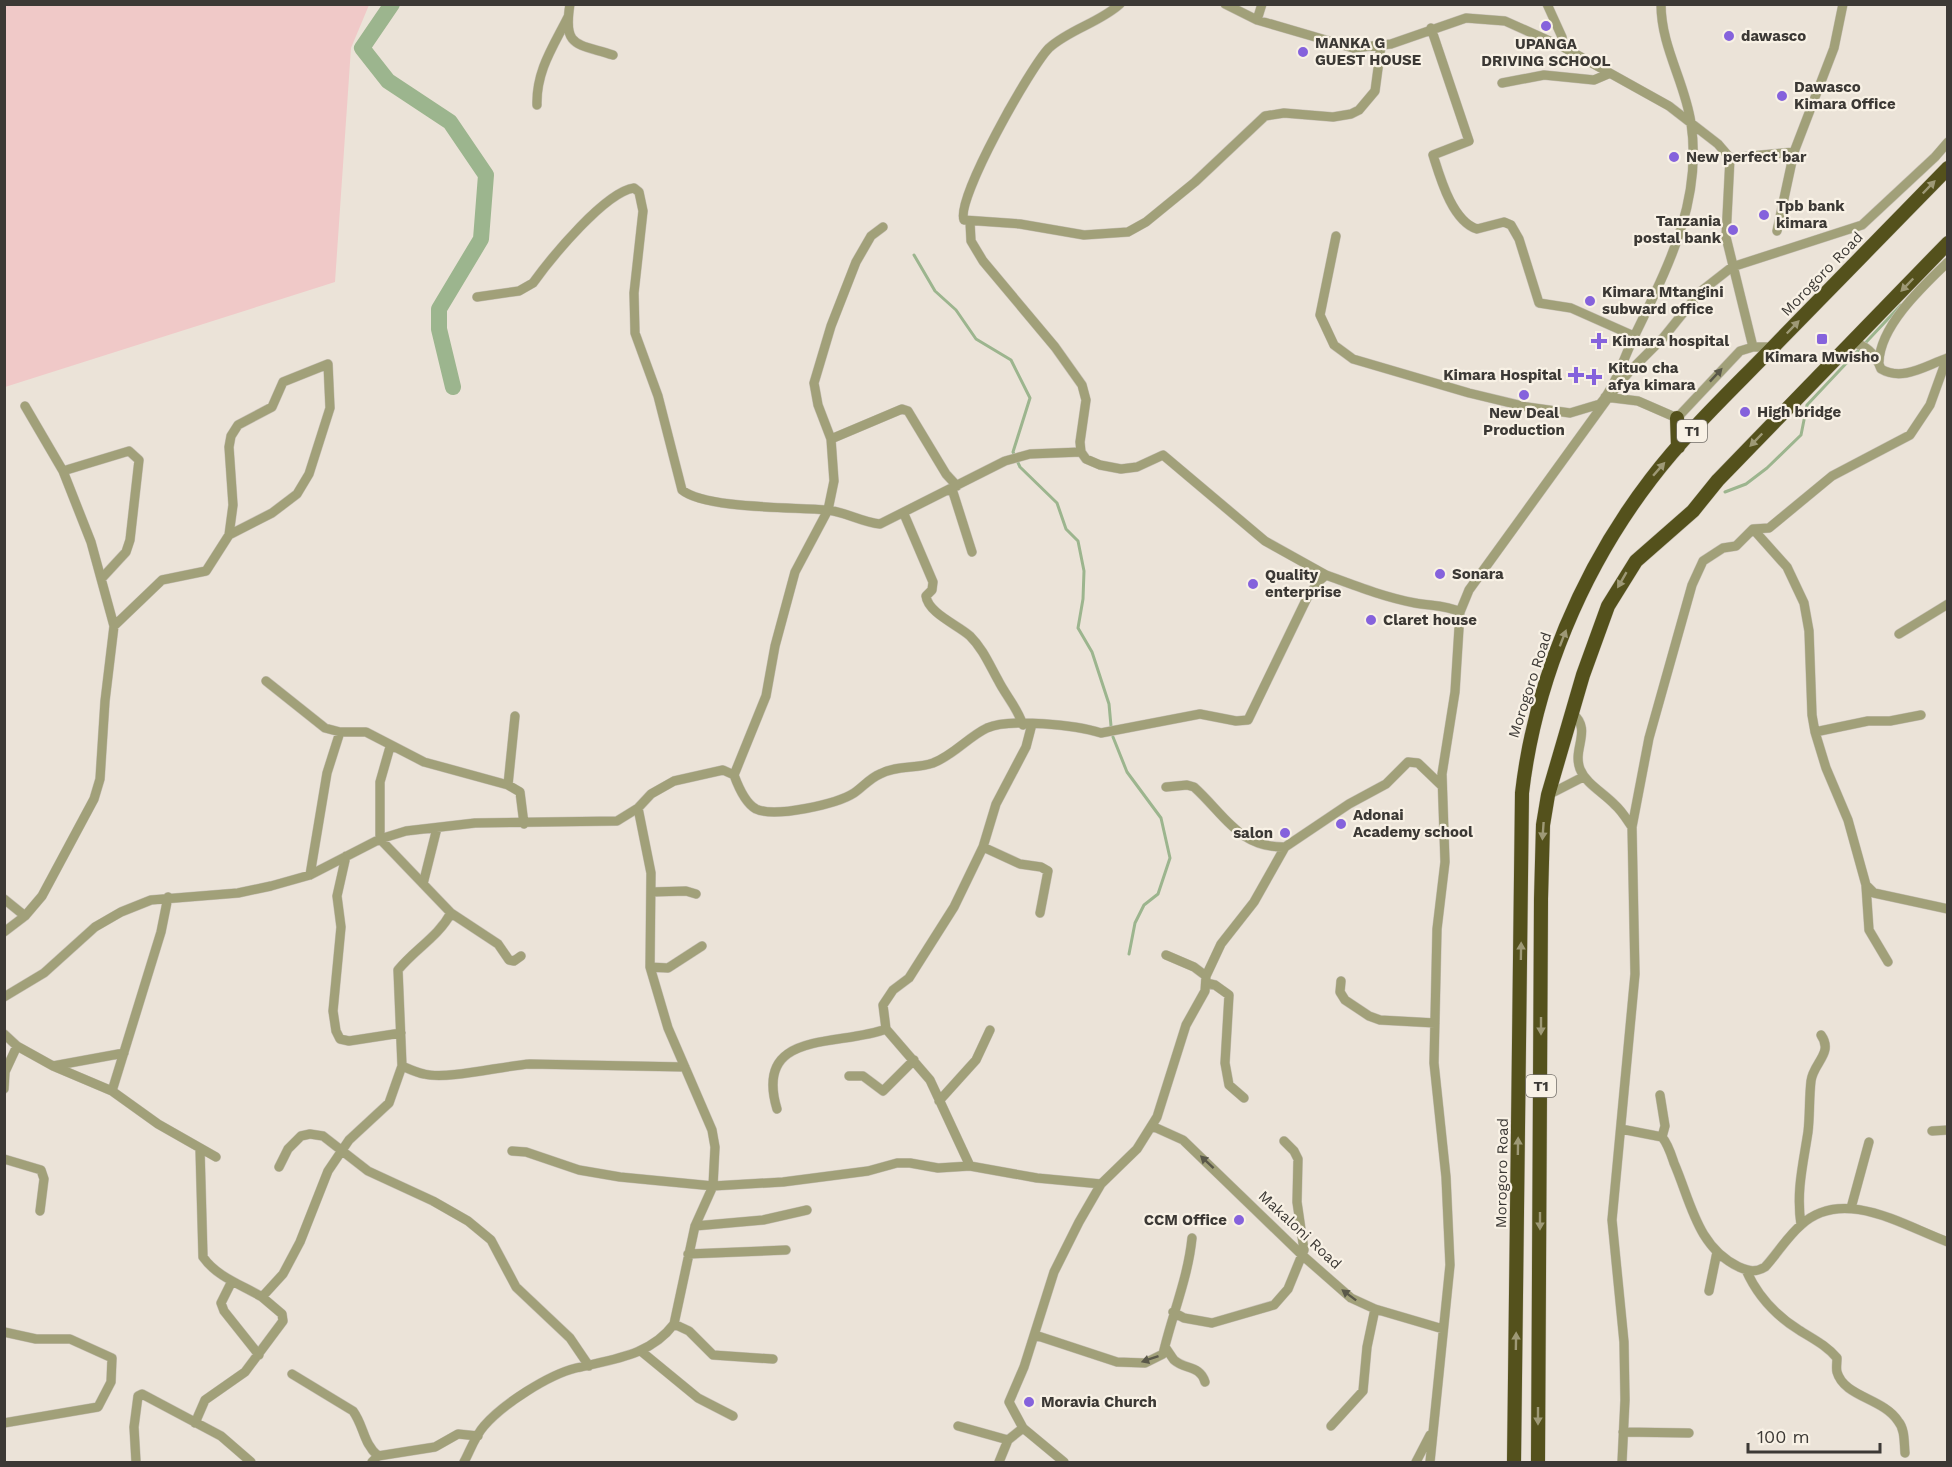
<svg xmlns="http://www.w3.org/2000/svg" width="1952" height="1467" font-family="'Work Sans',sans-serif">
<style>
.green{fill:#f0c9c8}
.lines{fill:none;stroke-linecap:round;stroke-linejoin:round}
.stream{stroke:#9cb58e;stroke-width:3}
.river{stroke:#9cb58e;stroke-width:16}
.minor-casing{stroke:#c8c1b7;stroke-width:10}
.highway-casing{stroke:#c8c1b7;stroke-width:15}
.minor{stroke:#a1a079;stroke-width:9}
.highway{stroke:#54511c;stroke-width:14}
.oneway{fill:#9e9976}
.oneway2{fill:#5a5849}
.poi-dot{fill:#8562dc;stroke:#f8f1e5;stroke-width:2}
.labels{text-anchor:middle;stroke-width:4.5;stroke-linejoin:round;paint-order:stroke}
.shield{fill:#f8f1e5;stroke:#74706a;stroke-width:1.5}
.shield-label{font-size:14px;font-weight:bold;fill:#3c3935}
.poi-label{font-size:15px;font-weight:bold;fill:#3c3935;stroke:#f8f1e5;text-anchor:start}
.street-label{font-size:15px;fill:#3c3935;stroke:#f8f1e5}
</style>
<rect width="100%" height="100%" fill="#ebe3d8"/>
<!-- green -->
<path class="green" d="M 5,4 L 369,5 L 351,48 L 335,282 L 5,387 Z"/>
<g class="lines">
<!-- stream -->
<path class="stream" d="M 914,255 L 935,291 L 956,310 L 976,339 L 1011,360 L 1030,398 L 1013,452 L 1020,467 L 1057,503 L 1066,529 L 1078,541 L 1084,571 L 1083,599 L 1078,628 L 1092,652 L 1109,704 L 1111,726
M 1725,492 L 1746,484 L 1767,468 L 1801,435 L 1807,405 L 1901,305
M 1113,737 L 1127,772 L 1161,818 L 1170,858 L 1158,894 L 1144,905 L 1135,923 L 1129,954"/>
<!-- river -->
<path class="river" d="M 392,4 L 362,48 L 388,81 L 450,122 L 486,175 L 481,239 L 439,309 L 439,329 L 453,387"/>
<defs>
<path id="minor" d="M 570,4 C 563,48 576,43 613,55
M 1120,4 C 1099,23 1070,29 1049,48 C 1031,66 955,200 964,220 L 1020,224 L 1084,235 L 1128,232 L 1146,222 L 1195,182 L 1265,116 L 1284,113 L 1333,117 L 1351,114 L 1359,110 L 1375,91 L 1381,46
M 1225,4 L 1257,20 L 1353,48 L 1391,44 L 1466,18 L 1505,21 L 1563,47 L 1669,106 L 1718,144 L 1730,158 L 1726,237 L 1753,347
M 1547,4 L 1562,37 L 1563,47
M 1257,20 L 1262,4
M 1431,28 L 1469,141 L 1433,155 C 1440,177 1452,221 1477,229 L 1504,222 L 1511,225 L 1519,239 L 1539,303 L 1571,308 L 1634,336
M 1502,83 L 1544,75 L 1594,80 L 1608,74
M 537,105 C 536,71 553,47 568,17
M 1730,158 L 1794,152
M 970,222 L 971,241 L 983,261 L 1055,347 L 1082,385 L 1086,400 L 1080,442 L 1081,452 L 1086,459 L 1100,465 L 1121,469 L 1137,467 L 1163,455 L 1265,541 L 1326,575
M 883,227 L 871,236 L 856,262 L 831,326 L 814,383 L 818,405 L 831,439 L 834,481 L 828,510 L 795,572 L 775,646 L 766,696 L 734,775 C 738,786 745,803 756,809 C 775,818 837,804 854,793 C 863,787 870,778 880,774 C 897,765 916,769 933,763 C 954,755 968,737 987,728 C 1010,718 1076,725 1101,733 L 1200,714 L 1236,721 L 1248,720 L 1307,598 L 1319,581 L 1326,575 C 1356,586 1384,597 1415,603 C 1431,606 1446,605 1460,612
M 1777,231 L 1794,152 L 1834,48 L 1843,4
M 1336,236 L 1320,315 L 1334,345 L 1353,359 L 1469,393 L 1527,407 L 1570,413 L 1600,404 C 1615,387 1623,360 1633,339 C 1666,270 1703,203 1691,123 C 1685,82 1661,47 1661,4
M 477,297 L 519,291 L 533,283 C 551,258 605,192 634,188 L 639,192 L 643,211 L 634,293 L 635,333 L 658,396 L 682,490 C 705,509 794,507 826,510 C 844,511 861,522 880,524 L 1005,461 L 1030,454 L 1081,452
M 1851,342 C 1866,345 1876,355 1881,369 C 1903,382 1926,365 1948,358
M 1879,362 C 1880,326 1922,287 1948,262
M 1605,397 L 1638,401 L 1677,418 L 1740,351 L 1753,347 L 1773,347
M 831,439 L 902,409 L 908,411 L 946,474 L 957,486
M 63,471 L 129,451 L 139,460 L 130,540 L 126,552 L 102,578
M 952,489 L 972,552
M 904,514 L 933,582 L 932,590 L 926,596 C 928,613 958,625 970,636 C 983,649 989,664 998,680 C 1006,696 1017,707 1023,725
M 1753,529 L 1787,567 L 1804,603 L 1809,631 L 1812,715 L 1815,732 L 1826,768 L 1848,820 L 1866,885 L 1874,893 L 1948,909
M 1753,529 L 1769,528 L 1832,476 L 1910,435 L 1930,405 L 1947,358
M 114,626 L 162,580 L 206,571 L 229,535 L 272,513 L 297,494 L 309,474 L 330,408 L 328,364 L 283,382 L 272,407 L 238,425 L 231,436 L 229,447 L 233,505 L 229,535
M 1899,634 L 1948,604
M 266,681 L 325,728 L 340,732 L 366,732 L 424,762 L 508,785 L 520,792 L 524,824
M 1572,713 C 1593,730 1572,748 1580,769 C 1586,784 1604,793 1615,805 C 1622,811 1627,820 1632,827
M 1815,732 L 1868,721 L 1890,721 L 1921,715
M 390,747 L 380,782 L 380,839 L 451,913 L 498,944 L 509,960 L 514,961 L 521,956
M 508,785 L 515,716
M 1166,787 L 1187,785 L 1194,787 C 1225,815 1239,848 1285,847
M 1548,795 L 1583,777
M 983,847 L 1020,864 L 1041,867 L 1048,871 L 1040,913
M 346,856 L 337,896 L 341,927 L 333,1011 L 336,1031 L 340,1039 L 349,1041 L 401,1033
M 310,875 L 327,773 L 340,732
M 423,884 L 437,828
M 1866,886 L 1869,930 L 1888,962
M 652,892 L 686,891 L 696,894
M 4,899 L 25,916
M 4,932 L 25,916 L 42,896 L 94,799 L 100,779 L 105,701 L 114,626 L 91,542 L 63,471 L 25,406
M 1166,955 L 1194,967 L 1206,976
M 650,967 L 668,968 L 702,946
M 1341,981 L 1340,992 L 1345,1000 L 1369,1016 L 1380,1020 L 1435,1023
M 1206,983 L 1215,985 L 1229,995 L 1225,1063 L 1229,1085 L 1244,1098
M 4,997 L 44,973 L 95,927 L 121,912 L 151,900 L 238,893 L 271,886 L 310,875 L 380,839 L 406,831 L 475,823 L 617,821 L 638,808 L 651,794 L 674,781 L 723,770 L 734,775
M 4,1034 L 17,1046 L 53,1066 L 112,1091 L 158,1124 L 216,1157
M 53,1066 L 124,1053
M 402,1066 C 409,1069 417,1073 424,1074 C 448,1080 501,1066 530,1064 L 685,1067
M 4,1074 L 17,1046
M 849,1076 L 863,1076 L 883,1091 L 914,1060
M 4,1089 L 5,1073
M 112,1091 L 161,932 L 168,897
M 1660,1095 L 1665,1126 L 1662,1137
M 939,1101 L 976,1060 L 990,1030
M 777,1109 C 753,1029 839,1047 886,1029
M 1152,1126 L 1183,1140 L 1302,1255 L 1351,1298 L 1375,1309 L 1443,1329
M 1621,1129 L 1662,1137 C 1668,1144 1671,1154 1674,1163 C 1691,1202 1697,1247 1739,1267 C 1749,1271 1755,1273 1765,1267 C 1777,1254 1787,1237 1801,1225 C 1843,1186 1904,1226 1948,1242
M 1932,1131 L 1948,1130
M 200,1149 L 203,1257 C 217,1277 242,1285 262,1297 L 283,1274 L 300,1242 L 328,1171 L 349,1140 L 389,1103 L 402,1066 L 398,970 C 415,949 438,937 451,913
M 512,1151 L 526,1152 L 579,1170 L 620,1177 L 713,1186 L 783,1182 L 868,1171 L 897,1163 L 910,1163 L 938,1168 L 970,1166 L 1037,1178 L 1101,1184
M 4,1159 L 41,1170 L 44,1179 L 40,1211
M 970,1166 L 930,1080 L 886,1029 L 883,1005 L 893,990 L 909,978 L 954,907 L 983,847 L 996,804 L 1026,747 L 1032,724
M 279,1167 L 288,1149 L 301,1136 L 310,1134 L 323,1136 L 368,1171 L 433,1201 L 468,1221 L 491,1240 L 516,1287 L 570,1338 L 589,1366
M 1851,1208 L 1869,1142
M 1801,1225 C 1796,1191 1803,1165 1808,1132 C 1810,1115 1809,1098 1811,1081 C 1813,1063 1834,1053 1821,1035
M 695,1226 L 763,1220 L 807,1210
M 688,1254 L 786,1250
M 1746,1270 C 1757,1295 1775,1315 1799,1330 C 1813,1339 1826,1345 1837,1358 C 1837,1363 1836,1368 1837,1372 C 1844,1397 1883,1398 1898,1421 C 1905,1429 1904,1442 1905,1453
M 232,1281 L 221,1303 L 224,1311 L 259,1355
M 1709,1291 L 1717,1252
M 1173,1312 L 1184,1318 L 1212,1323 L 1274,1305 L 1288,1289 L 1304,1250 L 1297,1202 L 1298,1159 L 1294,1151 L 1284,1141
M 674,1324 L 689,1331 L 713,1355 L 773,1359
M 4,1332 L 36,1339 L 70,1339 L 112,1358 L 111,1382 L 98,1407 L 4,1423
M 1035,1335 L 1117,1362 L 1145,1363 L 1163,1354 C 1172,1315 1188,1278 1192,1238
M 1165,1347 C 1168,1351 1171,1356 1174,1360 C 1185,1370 1200,1365 1205,1382
M 642,1352 L 698,1398 L 733,1416
M 292,1374 L 353,1411 C 364,1426 363,1443 378,1456
M 195,1423 L 205,1400 L 245,1372 L 283,1321 L 282,1314 L 262,1297
M 958,1426 L 1008,1440
M 1331,1426 L 1363,1391 L 1367,1347 L 1375,1309
M 1023,1428 L 1009,1402 L 1024,1367 L 1054,1272 L 1079,1222 L 1101,1184 L 1137,1149 L 1157,1117 L 1186,1025 L 1205,991 L 1206,976 L 1221,944 L 1254,902 L 1285,847 L 1349,804 L 1386,784 L 1408,762 L 1418,763 L 1442,786
M 1623,1432 L 1689,1433
M 136,1462 L 134,1427 L 138,1396 L 142,1394 L 221,1436 L 251,1462
M 372,1462 L 378,1456 L 435,1447 L 458,1434 L 478,1436
M 464,1462 C 470,1451 475,1436 484,1426 C 503,1404 548,1375 576,1368 C 613,1359 650,1356 674,1324 L 695,1226 L 713,1186 L 715,1147 L 712,1130 L 668,1028 L 650,967 L 651,873 L 638,808
M 999,1462 L 1008,1440 L 1023,1428 L 1064,1462
M 1416,1462 L 1430,1435
M 1430,1462 L 1450,1265 L 1446,1177 L 1434,1063 L 1437,929 L 1445,862 L 1442,774 L 1455,692 L 1460,612 L 1469,590 L 1608,398 L 1629,372 L 1663,338 L 1700,292 L 1732,267 L 1862,225 L 1935,157 L 1948,142
M 1622,1462 L 1625,1400 L 1624,1342 L 1612,1220 L 1635,974 L 1632,827 L 1649,738 L 1692,585 L 1703,561 L 1723,548 L 1736,546 L 1753,529"/>
<path id="highway" d="M 1677,418 L 1678,447
M 1514,1462 L 1522,793 C 1535,681 1582,569 1651,479 C 1689,429 1737,385 1780,340 C 1836,283 1892,225 1948,168
M 1538,1462 L 1541,899 L 1543,825 L 1548,795 L 1583,675 L 1608,606 L 1636,561 L 1693,511 L 1718,480 L 1948,243"/>
</defs>
<!-- minor casing -->
<use href="#minor" class="minor-casing"/>
<!-- highway casing -->
<use href="#highway" class="highway-casing"/>
<!-- minor -->
<use href="#minor" class="minor"/>
<!-- highway -->
<use href="#highway" class="highway"/>
</g>
<!-- one-way arrows -->
<defs><path id="oneway-solid" d="M-6-.8H1V-3.2L6.5 0L1 3.2V.8H-6Z" transform="scale(1.5)"/></defs>
<g class="oneway">
<use href="#oneway-solid" transform="translate(1929 187) rotate(-46)"/>
<use href="#oneway-solid" transform="translate(1907 285) rotate(134)"/>
<use href="#oneway-solid" transform="translate(1793 327) rotate(-46)"/>
<use href="#oneway-solid" transform="translate(1756 440) rotate(134)"/>
<use href="#oneway-solid" transform="translate(1659 469) rotate(-49)"/>
<use href="#oneway-solid" transform="translate(1622 580) rotate(120)"/>
<use href="#oneway-solid" transform="translate(1563 638) rotate(-69)"/>
<use href="#oneway-solid" transform="translate(1543 831) rotate(94)"/>
<use href="#oneway-solid" transform="translate(1521 951) rotate(-89)"/>
<use href="#oneway-solid" transform="translate(1541 1026) rotate(90)"/>
<use href="#oneway-solid" transform="translate(1518 1146) rotate(-89)"/>
<use href="#oneway-solid" transform="translate(1540 1221) rotate(90)"/>
<use href="#oneway-solid" transform="translate(1516 1341) rotate(-89)"/>
<use href="#oneway-solid" transform="translate(1538 1416) rotate(90)"/>
</g>
<g class="oneway2">
<use href="#oneway-solid" transform="translate(1716 375) rotate(-47)"/>
<use href="#oneway-solid" transform="translate(1207 1162) rotate(-137)"/>
<use href="#oneway-solid" transform="translate(1349 1295) rotate(-143)"/>
<use href="#oneway-solid" transform="translate(1150 1359) rotate(161)"/>
</g>
<!-- markers -->
<g class="poi-dot">
<circle cx="1546" cy="26" r="6"/>
<circle cx="1729" cy="36" r="6"/>
<circle cx="1303" cy="52" r="6"/>
<circle cx="1782" cy="96" r="6"/>
<circle cx="1674" cy="157" r="6"/>
<circle cx="1764" cy="215" r="6"/>
<circle cx="1733" cy="230" r="6"/>
<circle cx="1590" cy="301" r="6"/>
<rect x="1816" y="333" width="12" height="12" rx="3"/>
<path d="M1596 332h6v6h6v6h-6v6h-6v-6h-6v-6h6z"/>
<path d="M1573 366h6v6h6v6h-6v6h-6v-6h-6v-6h6z"/>
<path d="M1591 368h6v6h6v6h-6v6h-6v-6h-6v-6h6z"/>
<circle cx="1524" cy="395" r="6"/>
<circle cx="1745" cy="412" r="6"/>
<circle cx="1440" cy="574" r="6"/>
<circle cx="1253" cy="584" r="6"/>
<circle cx="1371" cy="620" r="6"/>
<circle cx="1341" cy="824" r="6"/>
<circle cx="1285" cy="833" r="6"/>
<circle cx="1239" cy="1220" r="6"/>
<circle cx="1029" cy="1402" r="6"/>
</g>
<g class="labels">
<!-- shield labels -->
<g class="shield">
<rect x="1677" y="420" width="30" height="22" rx="4.5"/>
<rect x="1526" y="1075" width="30" height="22" rx="4.5"/>
</g>
<g class="shield-label">
<text x="1692" y="436">T1</text>
<text x="1541" y="1091">T1</text>
</g>
<!-- poi labels -->
<g class="poi-label">
<text x="1741" y="41">dawasco</text>
<text x="1315" y="48">MANKA G<tspan x="1315" dy="17">GUEST HOUSE</tspan></text>
<text x="1546" y="49" text-anchor="middle">UPANGA<tspan x="1546" dy="17">DRIVING SCHOOL</tspan></text>
<text x="1794" y="92">Dawasco<tspan x="1794" dy="17">Kimara Office</tspan></text>
<text x="1686" y="162">New perfect bar</text>
<text x="1776" y="211">Tpb bank<tspan x="1776" dy="17">kimara</tspan></text>
<text x="1721" y="226" text-anchor="end">Tanzania<tspan x="1721" dy="17">postal bank</tspan></text>
<text x="1602" y="297">Kimara Mtangini<tspan x="1602" dy="17">subward office</tspan></text>
<text x="1612" y="346">Kimara hospital</text>
<text x="1822" y="362" text-anchor="middle">Kimara Mwisho</text>
<text x="1608" y="373">Kituo cha<tspan x="1608" dy="17">afya kimara</tspan></text>
<text x="1562" y="380" text-anchor="end">Kimara Hospital</text>
<text x="1757" y="417">High bridge</text>
<text x="1524" y="418" text-anchor="middle">New Deal<tspan x="1524" dy="17">Production</tspan></text>
<text x="1452" y="579">Sonara</text>
<text x="1265" y="580">Quality<tspan x="1265" dy="17">enterprise</tspan></text>
<text x="1383" y="625">Claret house</text>
<text x="1353" y="820">Adonai<tspan x="1353" dy="17">Academy school</tspan></text>
<text x="1273" y="838" text-anchor="end">salon</text>
<text x="1227" y="1225" text-anchor="end">CCM Office</text>
<text x="1041" y="1407">Moravia Church</text>
</g>
<!-- street labels -->
<g class="street-label">
<text transform="translate(1822 274) rotate(-46)" y="5">Morogoro Road</text>
<text transform="translate(1530 685) rotate(-72)" y="5">Morogoro Road</text>
<text transform="translate(1502 1173) rotate(-89)" y="5">Morogoro Road</text>
<text transform="translate(1300 1230) rotate(43)" y="5">Makaloni Road</text>
</g>
</g>
<!-- border -->
<rect width="1952" height="1467" fill="none" stroke="#3c3935" stroke-width="12"/>
<!-- scale -->
<path d="M1748 1443v9h132v-9" fill="none" stroke="#3c3935" stroke-width="3"/>
<text x="1757" y="1443" font-size="18" fill="#3c3935" stroke="#f8f1e5" stroke-width="4.5" paint-order="stroke">100 m</text>
</svg>
